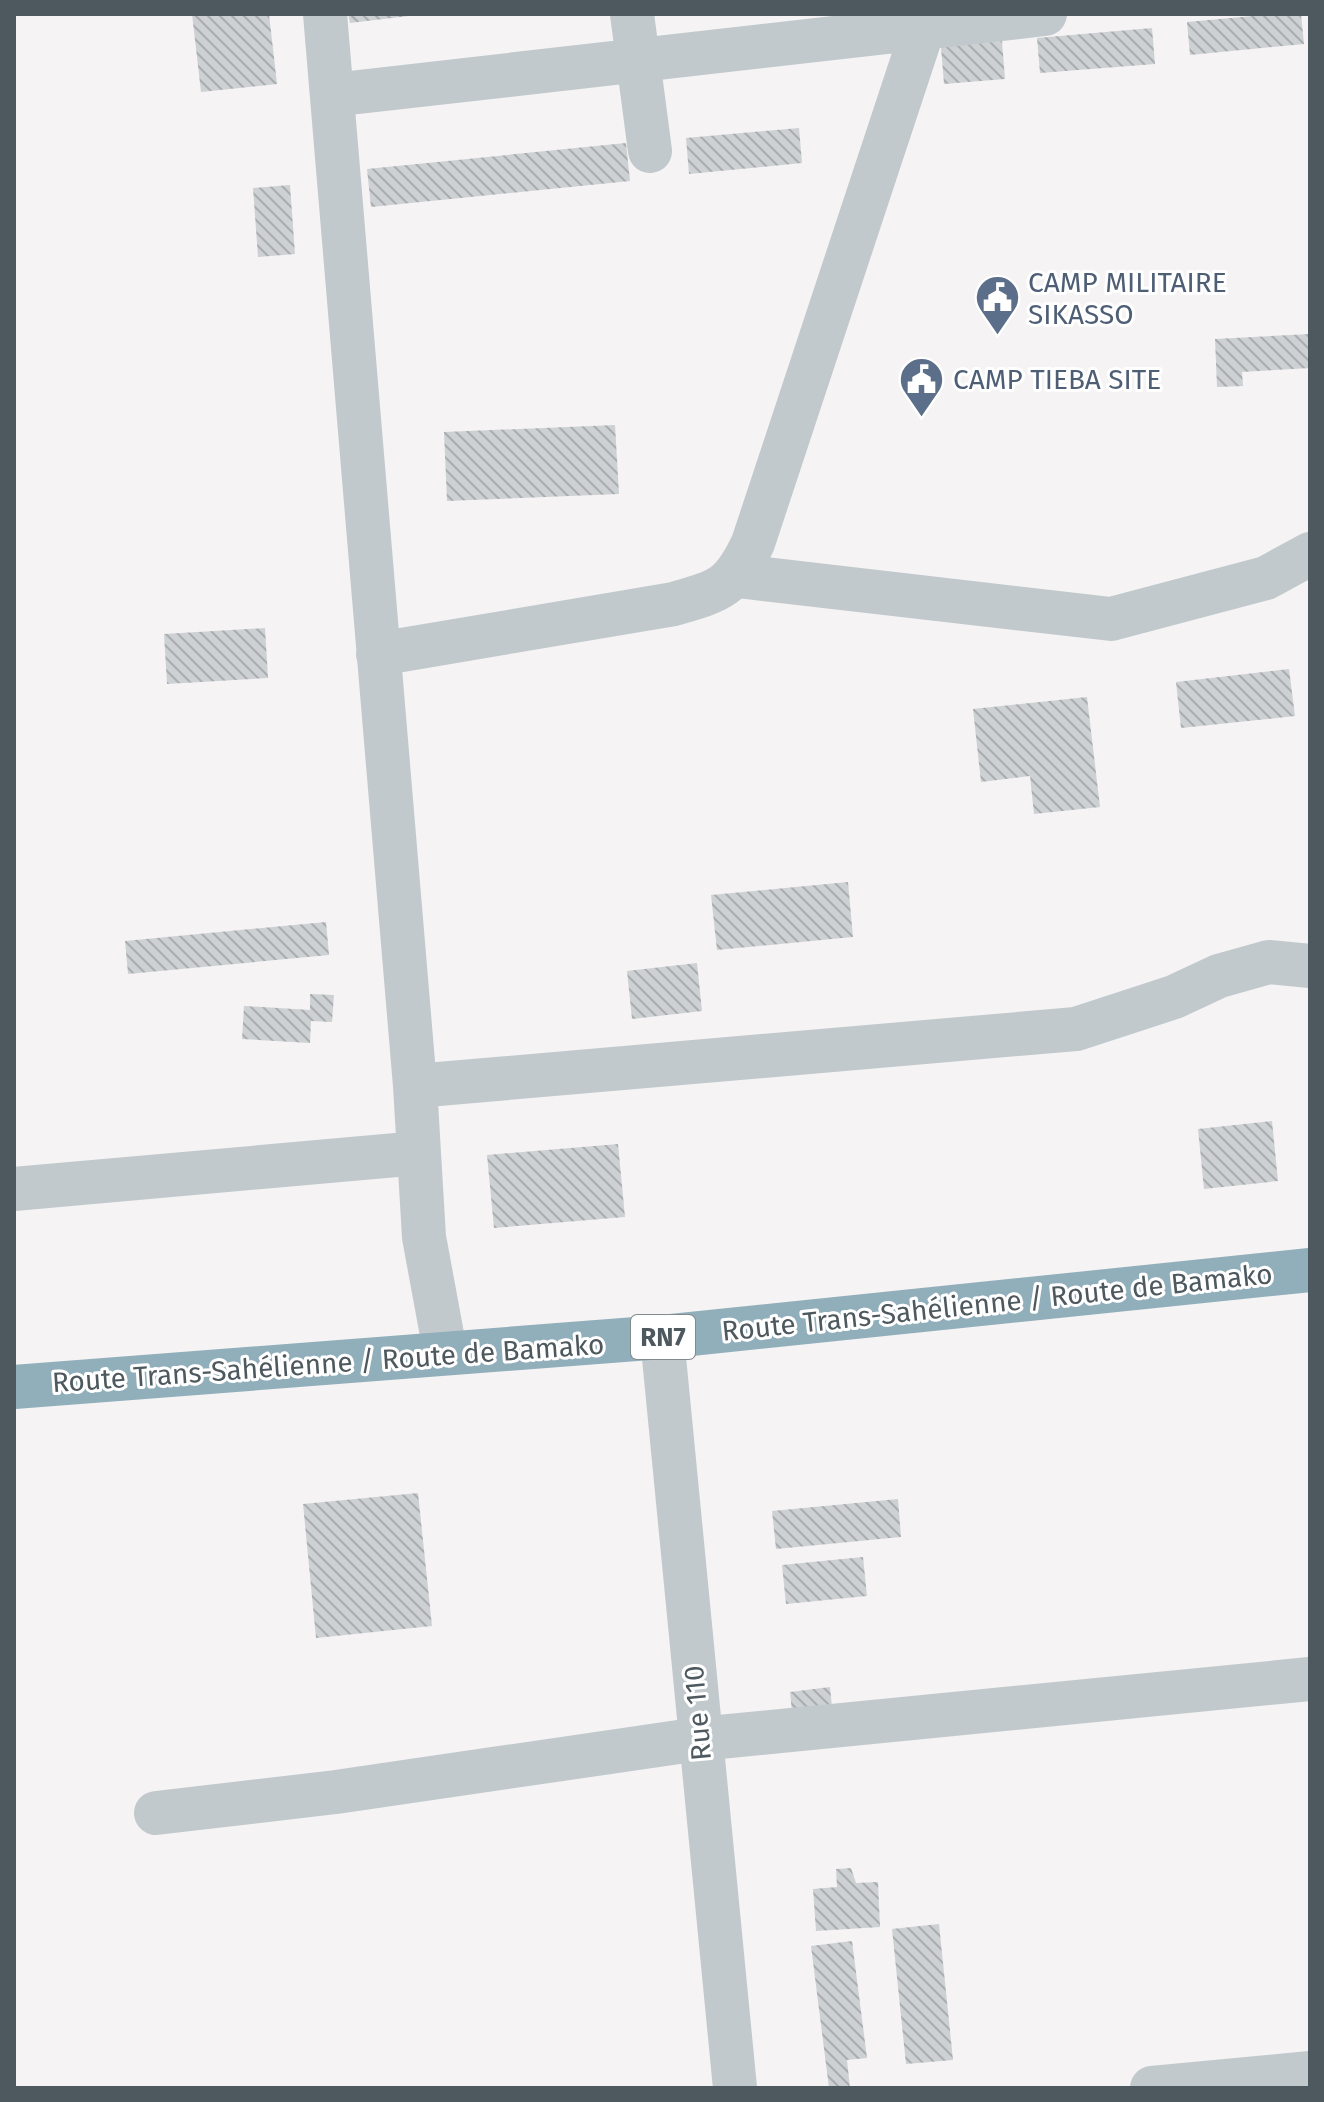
<svg xmlns="http://www.w3.org/2000/svg" width="1324" height="2102" font-family="'Fira Sans',sans-serif">
<style>
.building{fill:url(#building-back-hatch)}
.lines{fill:none;stroke-linecap:round;stroke-linejoin:round}
.minor{stroke:#c1c9cd;stroke-width:44}
.highway{stroke:#91aebb;stroke-width:44}
.labels{text-anchor:middle;stroke-width:6;stroke-linejoin:round;paint-order:stroke}
.shield{fill:#fff;stroke:#828b8e;stroke-width:2}
.shield-label{font-size:26px;font-weight:bold;fill:#4d595e}
.service-label{font-size:28px;fill:#4e5e75;stroke:#fff;text-anchor:start}
.street-label{font-size:28px;fill:#4d595e;stroke:#fff}
</style>
<defs>
<pattern id="building-back-hatch" width="6" height="6" patternUnits="userSpaceOnUse" patternTransform="scale(2)"><rect width="6" height="6" fill="#cdd1d4"/><path d="M-1 5l2 2M0 0l6 6M5-1l2 2" fill="none" stroke="#a9adaf"/></pattern>
</defs>
<rect width="100%" height="100%" fill="#f5f3f3"/>
<!-- building -->
<path class="building" d="M 192,14 L 269,14 L 277,84 L 201,92 Z
M 348,14 L 409,14 L 409,16 L 350,23 Z
M 1274,14 L 1301,14 L 1304,44 L 1190,55 L 1187,22 Z
M 1152,28 L 1155,64 L 1040,73 L 1037,38 Z
M 1002,41 L 1005,79 L 944,84 L 941,47 Z
M 799,128 L 802,163 L 689,174 L 686,138 Z
M 626,143 L 630,181 L 371,207 L 367,169 Z
M 290,185 L 295,254 L 258,257 L 253,188 Z
M 1310,334 L 1310,368 L 1242,372 L 1243,386 L 1217,387 L 1215,339 Z
M 615,425 L 619,494 L 447,501 L 444,432 Z
M 265,628 L 268,678 L 167,684 L 164,634 Z
M 1289,669 L 1295,716 L 1181,728 L 1176,682 Z
M 1087,697 L 1100,807 L 1034,814 L 1030,776 L 981,782 L 973,709 Z
M 848,882 L 853,937 L 717,950 L 711,895 Z
M 326,922 L 329,955 L 128,974 L 125,941 Z
M 697,963 L 702,1011 L 632,1019 L 627,971 Z
M 310,994 L 334,995 L 332,1022 L 311,1021 L 310,1043 L 242,1039 L 244,1006 L 310,1010 Z
M 1272,1121 L 1278,1181 L 1204,1189 L 1198,1129 Z
M 618,1144 L 625,1217 L 494,1228 L 487,1155 Z
M 418,1493 L 432,1626 L 316,1638 L 303,1504 Z
M 898,1499 L 901,1537 L 776,1549 L 772,1511 Z
M 863,1557 L 867,1596 L 786,1604 L 782,1565 Z
M 830,1687 L 832,1707 L 792,1712 L 790,1692 Z
M 851,1868 L 856,1883 L 878,1882 L 880,1927 L 816,1931 L 813,1889 L 837,1887 L 836,1869 Z
M 939,1924 L 953,2060 L 906,2064 L 892,1929 Z
M 852,1941 L 867,2058 L 847,2060 L 850,2088 L 829,2088 L 811,1946 Z"/>
<g class="lines">
<!-- minor -->
<path class="minor" d="M 325,14 L 415,1086 L 424,1237 L 445,1351
M 632,14 L 650,151
M 332,95 L 1045,14
M 738,576 L 1111,619 L 1266,578 L 1310,554
M 378,654 L 674,604 C 721,590 732,588 753,543 L 919,41 L 920,14
M 415,1086 L 1076,1029 L 1174,997 L 1219,976 L 1269,962 L 1310,966
M 14,1189 L 419,1153
M 662,1337 L 735,2088
M 156,1813 L 336,1792 L 699,1739 L 1310,1679
M 1152,2088 L 1310,2073"/>
<!-- highway -->
<path class="highway" d="M 14,1387 L 662,1337 L 1310,1270"/>
</g>
<!-- icons -->
<defs>
<symbol id="civic-pin" viewBox="-11 -11 22 30"><path d="M0 17L-7.5 6A9.5 9.5 0 1 1 7.5 6Z" fill="#5c6f8a" stroke="#fff"/><path d="M-.6-6.5H3V-4.5H.6V-3L4-1V1h2V6H-6V1h2V-1L-.6-3ZM-1.2 2.5V6h2.4V2.5Z" fill="#fff"/></symbol>
</defs>
<g fill-rule="evenodd">
<use href="#civic-pin" x="972" y="272" width="51" height="69"/>
<use href="#civic-pin" x="896" y="354" width="51" height="69"/>
</g>
<g class="labels">
<!-- shield labels -->
<rect class="shield" x="631" y="1315" width="64" height="44" rx="6"/>
<g class="shield-label">
<text x="663" y="1346">RN7</text>
</g>
<!-- service labels -->
<g class="service-label">
<text x="1028" y="292">CAMP MILITAIRE<tspan x="1028" dy="32">SIKASSO</tspan></text>
<text x="953" y="389">CAMP TIEBA SITE</text>
</g>
<!-- street labels -->
<g class="street-label">
<text transform="translate(997 1302) rotate(-6)" y="10">Route Trans-Sahélienne / Route de Bamako</text>
<text transform="translate(328 1363) rotate(-4)" y="10">Route Trans-Sahélienne / Route de Bamako</text>
<text transform="translate(697 1713) rotate(-95)" y="10">Rue 110</text>
</g>
</g>
<!-- border -->
<rect width="1324" height="2102" fill="none" stroke="#4d595e" stroke-width="32"/>
</svg>
